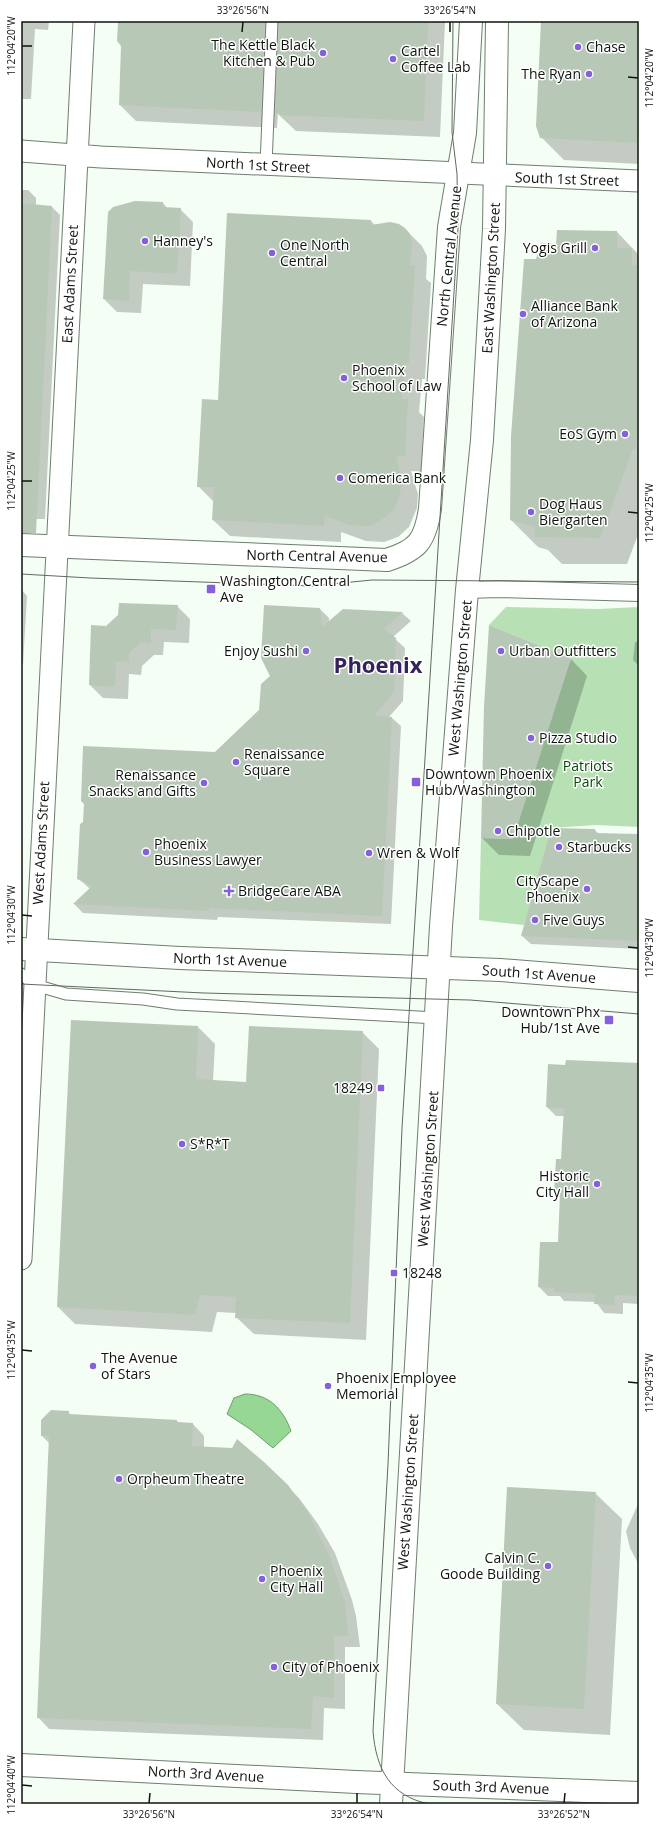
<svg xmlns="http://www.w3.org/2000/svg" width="660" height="1825" font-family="'Open Sans',sans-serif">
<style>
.green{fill:#b7e1b4}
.water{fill:#97d794;stroke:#6e9c6c}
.shadow{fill:#0003}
.building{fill:#b8c8b7}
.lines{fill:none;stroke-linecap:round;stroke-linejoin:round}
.service-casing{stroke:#6f7e6e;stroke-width:13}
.pedestrian-casing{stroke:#6f7e6e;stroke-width:18}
.minor-casing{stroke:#6f7e6e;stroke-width:23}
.tertiary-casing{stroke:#6f7e6e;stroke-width:24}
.secondary-casing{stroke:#6f7e6e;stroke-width:24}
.primary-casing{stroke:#6f7e6e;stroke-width:24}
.service{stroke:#fff;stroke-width:11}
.pedestrian{stroke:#fff;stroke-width:16}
.minor{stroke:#fff;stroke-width:21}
.tertiary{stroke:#fff;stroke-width:22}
.secondary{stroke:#fff;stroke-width:22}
.primary{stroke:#fff;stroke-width:22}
.tram{stroke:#626962;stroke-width:1}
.ticks{fill:none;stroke:#0f140e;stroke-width:1.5}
.poi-dot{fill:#8460db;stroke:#fff;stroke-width:1.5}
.labels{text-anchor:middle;stroke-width:3;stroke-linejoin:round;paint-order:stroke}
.poi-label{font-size:14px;fill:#0f140e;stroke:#fff;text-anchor:start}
.street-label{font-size:14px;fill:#0f140e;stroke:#fff}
.park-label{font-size:14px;fill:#044a09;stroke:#fff}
.town-label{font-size:22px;font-weight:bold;fill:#34225d;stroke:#fff}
.neatline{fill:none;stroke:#0f140e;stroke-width:1.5}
.ticks-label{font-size:10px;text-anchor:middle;fill:#0f140e}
</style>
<rect width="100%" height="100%" fill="#f4fef4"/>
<!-- green -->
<path class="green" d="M 506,607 L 598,609 L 639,607 L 639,827 L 596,825 L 551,828 L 530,906 L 524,925 L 479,920 L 481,838 L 513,839 L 571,658 L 489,625 Z"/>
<!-- water -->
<path class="water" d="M 245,1394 C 269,1394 283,1409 291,1431 L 273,1448 L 250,1429 L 227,1414 L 234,1398 Z"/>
<!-- shadow -->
<path class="shadow" d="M 21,21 L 49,21 L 48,30 L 35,29 L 31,99 L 21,99 Z
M 119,21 L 445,21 L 440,137 L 296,131 L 278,114 L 277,128 L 136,121 L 120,105 L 122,46 Z
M 542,21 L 639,21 L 639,164 L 564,160 L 541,137 Z
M 21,190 L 28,190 L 36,198 L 36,205 L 52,207 L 60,215 L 45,519 L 23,519 L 22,534 L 21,534 Z
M 163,203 L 168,209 L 180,209 L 193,222 L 190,286 L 143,284 L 141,313 L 117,312 L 104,299 Z
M 371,221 L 376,226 L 405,229 L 422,246 L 427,256 L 426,279 L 431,283 L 425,379 L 422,379 L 419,412 L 424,417 L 421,472 L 411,471 L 418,494 L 417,508 L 409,527 L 398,537 L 384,542 L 366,541 L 341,532 L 341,542 L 230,536 L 213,520 L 214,502 L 198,486 L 219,401 Z
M 617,232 L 639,255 L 639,532 L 627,564 L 562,564 L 548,550 L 538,547 L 511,520 L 537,261 L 557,245 Z
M 21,589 L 27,596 L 23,665 L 21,665 Z
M 177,606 L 190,619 L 189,643 L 164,642 L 163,655 L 154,655 L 142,666 L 141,675 L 129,674 L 128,699 L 103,698 L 90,685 L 107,627 Z
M 320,609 L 329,618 L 329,622 L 402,613 L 411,621 L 393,637 L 405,648 L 403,701 L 389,717 L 392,718 L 401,726 L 391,924 L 218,917 L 217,920 L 83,913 L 74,904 L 90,889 L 78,878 L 260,711 L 271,676 Z
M 639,641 L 639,663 L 637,664 L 633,660 L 635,642 Z
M 571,659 L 587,676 L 530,856 L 499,855 L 482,838 Z
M 595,830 L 599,834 L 639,835 L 639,949 L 531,944 L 522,936 Z
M 72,1021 L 198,1027 L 215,1044 L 213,1081 L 247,1083 L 362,1032 L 379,1049 L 366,1340 L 254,1334 L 236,1317 L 237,1313 L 217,1312 L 212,1332 L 75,1324 L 58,1307 Z
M 639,1064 L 639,1304 L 623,1303 L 623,1314 L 604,1313 L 596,1302 L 564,1301 L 560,1296 L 548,1296 L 539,1287 L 559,1243 L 561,1198 L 555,1192 L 562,1160 L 564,1116 L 556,1116 L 547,1107 L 566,1066 Z
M 68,1412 L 72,1416 L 177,1421 L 180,1424 L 193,1424 L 204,1436 L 204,1447 L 287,1486 L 299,1498 L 318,1524 L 335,1553 L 352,1600 L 356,1616 L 360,1647 L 345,1647 L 345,1709 L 324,1708 L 323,1740 L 49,1729 L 38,1717 L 50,1444 L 42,1436 Z
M 595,1493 L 622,1519 L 610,1735 L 524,1730 L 497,1704 Z
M 639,1502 L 639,1565 L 630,1548 L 626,1531 Z"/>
<!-- building -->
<path class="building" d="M 118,21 L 265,21 L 261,112 L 119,105 L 121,46 L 117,41 Z
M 279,21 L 428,21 L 424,121 L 279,115 L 279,113 L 275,113 Z
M 541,21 L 639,21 L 639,143 L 540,138 L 536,126 Z
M 135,201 L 163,202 L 163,207 L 181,208 L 177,274 L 130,271 L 129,301 L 103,299 L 108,212 L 113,207 Z
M 21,203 L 52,206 L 36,533 L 21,533 Z
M 227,213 L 371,220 L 371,225 L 390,222 L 399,224 L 405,228 L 410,234 L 412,243 L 410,265 L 415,265 L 409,363 L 406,363 L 402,399 L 408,399 L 405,456 L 396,455 L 402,483 L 399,498 L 393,511 L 375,524 L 367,526 L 349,525 L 325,516 L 324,526 L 212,520 L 214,487 L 197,487 L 202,399 L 218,400 Z
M 557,230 L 617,231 L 617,248 L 632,248 L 632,265 L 639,265 L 639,396 L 636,449 L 633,449 L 600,538 L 534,537 L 535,527 L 510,520 L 511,436 L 524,259 L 536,259 L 541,243 L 556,244 Z
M 119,603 L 178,605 L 176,630 L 151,629 L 151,643 L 141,642 L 129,653 L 129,662 L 116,661 L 115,687 L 89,685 L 91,625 L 106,626 L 118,615 Z
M 264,605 L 320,608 L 322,627 L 343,609 L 403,612 L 384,629 L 396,638 L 394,692 L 374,716 L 392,717 L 382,916 L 209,908 L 209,911 L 73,904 L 92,886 L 77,879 L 80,824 L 83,822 L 84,804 L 81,801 L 83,746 L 215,752 L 259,710 L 261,684 L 270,676 L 261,658 Z
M 489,625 L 571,658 L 513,839 L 481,838 L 484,706 Z
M 551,828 L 595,829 L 595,833 L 639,834 L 639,941 L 521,936 Z
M 71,1020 L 198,1026 L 196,1079 L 246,1082 L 249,1026 L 363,1031 L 350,1323 L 235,1318 L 236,1297 L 200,1295 L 195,1315 L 57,1307 Z
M 566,1060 L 639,1063 L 639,1296 L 615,1295 L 614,1305 L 594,1304 L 595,1294 L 554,1292 L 554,1288 L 538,1287 L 540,1242 L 558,1242 L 560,1193 L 554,1193 L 556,1159 L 561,1159 L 564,1108 L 546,1107 L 548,1064 L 565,1065 Z
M 51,1410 L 69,1411 L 69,1414 L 177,1420 L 177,1422 L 193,1423 L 192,1446 L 232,1448 L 237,1439 L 264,1462 L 288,1485 L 307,1511 L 330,1557 L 345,1603 L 348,1636 L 334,1636 L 334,1698 L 313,1696 L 311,1729 L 37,1718 L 49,1436 L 41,1436 L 41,1420 Z
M 507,1487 L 596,1492 L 584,1709 L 496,1704 Z"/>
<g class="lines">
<defs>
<path id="service" d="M 266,165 L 272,21
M 21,974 L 35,985 L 66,994 L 143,999 L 177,1004 L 437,1018"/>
<path id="pedestrian" d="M 467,590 L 498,589 L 639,593"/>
<path id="minor" d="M 21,151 L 101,157 L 639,181
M 21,1259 L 84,21"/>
<path id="tertiary" d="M 21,1765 L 356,1782 L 639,1793"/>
<path id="secondary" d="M 391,1804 L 441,926 L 467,590 L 482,440 L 494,229 L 497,21"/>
<path id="primary" d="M 21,545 L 387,560 C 418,550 425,541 430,509 L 449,227 L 465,133 L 471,21
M 21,949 L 180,958 L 500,970 L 639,981"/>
</defs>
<!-- service casing -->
<use href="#service" class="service-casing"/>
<!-- pedestrian casing -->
<use href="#pedestrian" class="pedestrian-casing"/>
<!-- minor casing -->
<use href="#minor" class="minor-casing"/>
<!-- tertiary casing -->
<use href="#tertiary" class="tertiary-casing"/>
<!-- secondary casing -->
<use href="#secondary" class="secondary-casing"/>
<!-- primary casing -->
<use href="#primary" class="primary-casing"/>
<!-- service -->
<use href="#service" class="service"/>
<!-- pedestrian -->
<use href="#pedestrian" class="pedestrian"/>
<!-- minor -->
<use href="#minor" class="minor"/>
<!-- tertiary -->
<use href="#tertiary" class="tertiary"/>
<!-- secondary -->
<use href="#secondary" class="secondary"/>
<!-- primary -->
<use href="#primary" class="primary"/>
<!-- tram -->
<path class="tram" d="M 21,574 L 90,578 L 312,586 L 372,580 L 639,582
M 21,984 L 204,993 L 470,1000 L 639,1014
M 429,1804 C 390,1796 376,1769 373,1731 L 388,1464 L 402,1128 L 458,228 L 457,174 L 452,132 L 453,21"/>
</g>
<!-- ticks -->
<path class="ticks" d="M 242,32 L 243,22M 450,32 L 450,22M 22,46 L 32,46M 628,77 L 638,78M 22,481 L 32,481M 628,512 L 638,513M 22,915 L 32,916M 628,947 L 638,948M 22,1350 L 32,1351M 628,1382 L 638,1383M 22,1785 L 32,1786M 149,1803 L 150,1793M 357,1803 L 357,1793M 564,1803 L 565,1793"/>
<!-- markers -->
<g class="poi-dot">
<circle cx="578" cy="47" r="4"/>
<circle cx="323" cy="53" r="4"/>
<circle cx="393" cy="59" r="4"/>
<circle cx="589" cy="74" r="4"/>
<circle cx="145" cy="241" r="4"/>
<circle cx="595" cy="248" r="4"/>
<circle cx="272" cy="253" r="4"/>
<circle cx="523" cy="314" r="4"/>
<circle cx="344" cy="378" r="4"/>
<circle cx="625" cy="434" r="4"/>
<circle cx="340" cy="478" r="4"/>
<circle cx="531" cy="512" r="4"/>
<rect x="206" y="584" width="10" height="10" rx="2"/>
<circle cx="306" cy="651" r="4"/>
<circle cx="501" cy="651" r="4"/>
<circle cx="531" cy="738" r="4"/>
<circle cx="236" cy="762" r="4"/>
<rect x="411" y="777" width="10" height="10" rx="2"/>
<circle cx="204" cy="783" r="4"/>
<circle cx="498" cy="831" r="4"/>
<circle cx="559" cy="847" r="4"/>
<circle cx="146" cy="852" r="4"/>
<circle cx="369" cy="853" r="4"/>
<circle cx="587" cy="889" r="4"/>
<path d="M227 885h4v4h4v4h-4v4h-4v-4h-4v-4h4z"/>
<circle cx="535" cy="920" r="4"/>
<rect x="604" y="1015" width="10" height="10" rx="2"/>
<rect x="377" y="1084" width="8" height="8" rx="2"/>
<circle cx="182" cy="1144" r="4"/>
<circle cx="597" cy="1184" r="4"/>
<rect x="390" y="1269" width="8" height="8" rx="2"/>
<circle cx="93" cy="1366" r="4"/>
<circle cx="328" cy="1386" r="4"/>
<circle cx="119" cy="1479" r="4"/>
<circle cx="548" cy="1566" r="4"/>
<circle cx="262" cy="1579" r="4"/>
<circle cx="274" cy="1667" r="4"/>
</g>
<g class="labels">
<!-- poi labels -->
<g class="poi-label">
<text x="315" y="50" text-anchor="end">The Kettle Black<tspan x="315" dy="16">Kitchen &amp; Pub</tspan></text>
<text x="586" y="52">Chase</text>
<text x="401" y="56">Cartel<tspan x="401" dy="16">Coffee Lab</tspan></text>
<text x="581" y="79" text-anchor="end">The Ryan</text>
<text x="153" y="246">Hanney's</text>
<text x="280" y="250">One North<tspan x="280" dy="16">Central</tspan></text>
<text x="587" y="253" text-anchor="end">Yogis Grill</text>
<text x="531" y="311">Alliance Bank<tspan x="531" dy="16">of Arizona</tspan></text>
<text x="352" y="375">Phoenix<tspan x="352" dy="16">School of Law</tspan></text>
<text x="617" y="439" text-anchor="end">EoS Gym</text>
<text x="348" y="483">Comerica Bank</text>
<text x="539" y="509">Dog Haus<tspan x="539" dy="16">Biergarten</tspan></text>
<text x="220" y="586">Washington/Central<tspan x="220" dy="16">Ave</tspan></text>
<text x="298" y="656" text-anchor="end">Enjoy Sushi</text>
<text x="509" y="656">Urban Outfitters</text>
<text x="539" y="743">Pizza Studio</text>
<text x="244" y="759">Renaissance<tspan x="244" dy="16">Square</tspan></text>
<text x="425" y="779">Downtown Phoenix<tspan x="425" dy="16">Hub/Washington</tspan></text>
<text x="196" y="780" text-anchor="end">Renaissance<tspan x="196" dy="16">Snacks and Gifts</tspan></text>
<text x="506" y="836">Chipotle</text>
<text x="154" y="849">Phoenix<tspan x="154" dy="16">Business Lawyer</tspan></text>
<text x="567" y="852">Starbucks</text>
<text x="377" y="858">Wren &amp; Wolf</text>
<text x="579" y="886" text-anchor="end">CityScape<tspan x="579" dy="16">Phoenix</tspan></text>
<text x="238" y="896">BridgeCare ABA</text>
<text x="543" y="925">Five Guys</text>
<text x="600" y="1017" text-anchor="end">Downtown Phx<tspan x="600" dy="16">Hub/1st Ave</tspan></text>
<text x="373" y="1093" text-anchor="end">18249</text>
<text x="190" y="1149">S*R*T</text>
<text x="589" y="1181" text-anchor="end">Historic<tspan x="589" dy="16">City Hall</tspan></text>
<text x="402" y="1278">18248</text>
<text x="101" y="1363">The Avenue<tspan x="101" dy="16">of Stars</tspan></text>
<text x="336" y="1383">Phoenix Employee<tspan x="336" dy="16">Memorial</tspan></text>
<text x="127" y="1484">Orpheum Theatre</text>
<text x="540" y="1563" text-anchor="end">Calvin C.<tspan x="540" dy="16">Goode Building</tspan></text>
<text x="270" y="1576">Phoenix<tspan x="270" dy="16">City Hall</tspan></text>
<text x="282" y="1672">City of Phoenix</text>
</g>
<!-- street labels -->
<g class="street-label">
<text transform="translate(258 165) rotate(3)" y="5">North 1st Street</text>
<text transform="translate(567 179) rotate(2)" y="5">South 1st Street</text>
<text transform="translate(449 256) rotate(-84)" y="5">North Central Avenue</text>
<text transform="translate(491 278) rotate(-87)" y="5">East Washington Street</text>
<text transform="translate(70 284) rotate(-87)" y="5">East Adams Street</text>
<text transform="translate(317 556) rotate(1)" y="5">North Central Avenue</text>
<text transform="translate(460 678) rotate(-85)" y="5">West Washington Street</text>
<text transform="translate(41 843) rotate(-87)" y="5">West Adams Street</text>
<text transform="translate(230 960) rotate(2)" y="5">North 1st Avenue</text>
<text transform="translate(539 974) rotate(4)" y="5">South 1st Avenue</text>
<text transform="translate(428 1169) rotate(-86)" y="5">West Washington Street</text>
<text transform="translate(408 1492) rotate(-86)" y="5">West Washington Street</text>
<text transform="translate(206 1774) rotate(3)" y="5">North 3rd Avenue</text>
<text transform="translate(491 1787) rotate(2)" y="5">South 3rd Avenue</text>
</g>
<!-- park labels -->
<g class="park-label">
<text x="588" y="771">Patriots<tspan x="588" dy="16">Park</tspan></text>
</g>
<!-- town labels -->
<g class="town-label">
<text x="378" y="673">Phoenix</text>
</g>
</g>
<!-- border -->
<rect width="660" height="1825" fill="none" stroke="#ffffff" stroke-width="44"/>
<rect x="22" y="22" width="616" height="1781" class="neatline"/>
<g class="ticks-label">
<text x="243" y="14">33°26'56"N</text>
<text x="450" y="14">33°26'54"N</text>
<text transform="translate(11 46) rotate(-90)" y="4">112°04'20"W</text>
<text transform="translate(649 78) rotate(-90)" y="4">112°04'20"W</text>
<text transform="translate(11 481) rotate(-90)" y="4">112°04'25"W</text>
<text transform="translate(649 513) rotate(-90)" y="4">112°04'25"W</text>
<text transform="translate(11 915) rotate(-90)" y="4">112°04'30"W</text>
<text transform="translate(649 948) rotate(-90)" y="4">112°04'30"W</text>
<text transform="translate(11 1350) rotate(-90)" y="4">112°04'35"W</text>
<text transform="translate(649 1383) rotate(-90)" y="4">112°04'35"W</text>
<text transform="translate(11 1785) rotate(-90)" y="4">112°04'40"W</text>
<text x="149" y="1818">33°26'56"N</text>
<text x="357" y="1818">33°26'54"N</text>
<text x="564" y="1818">33°26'52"N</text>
</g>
</svg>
